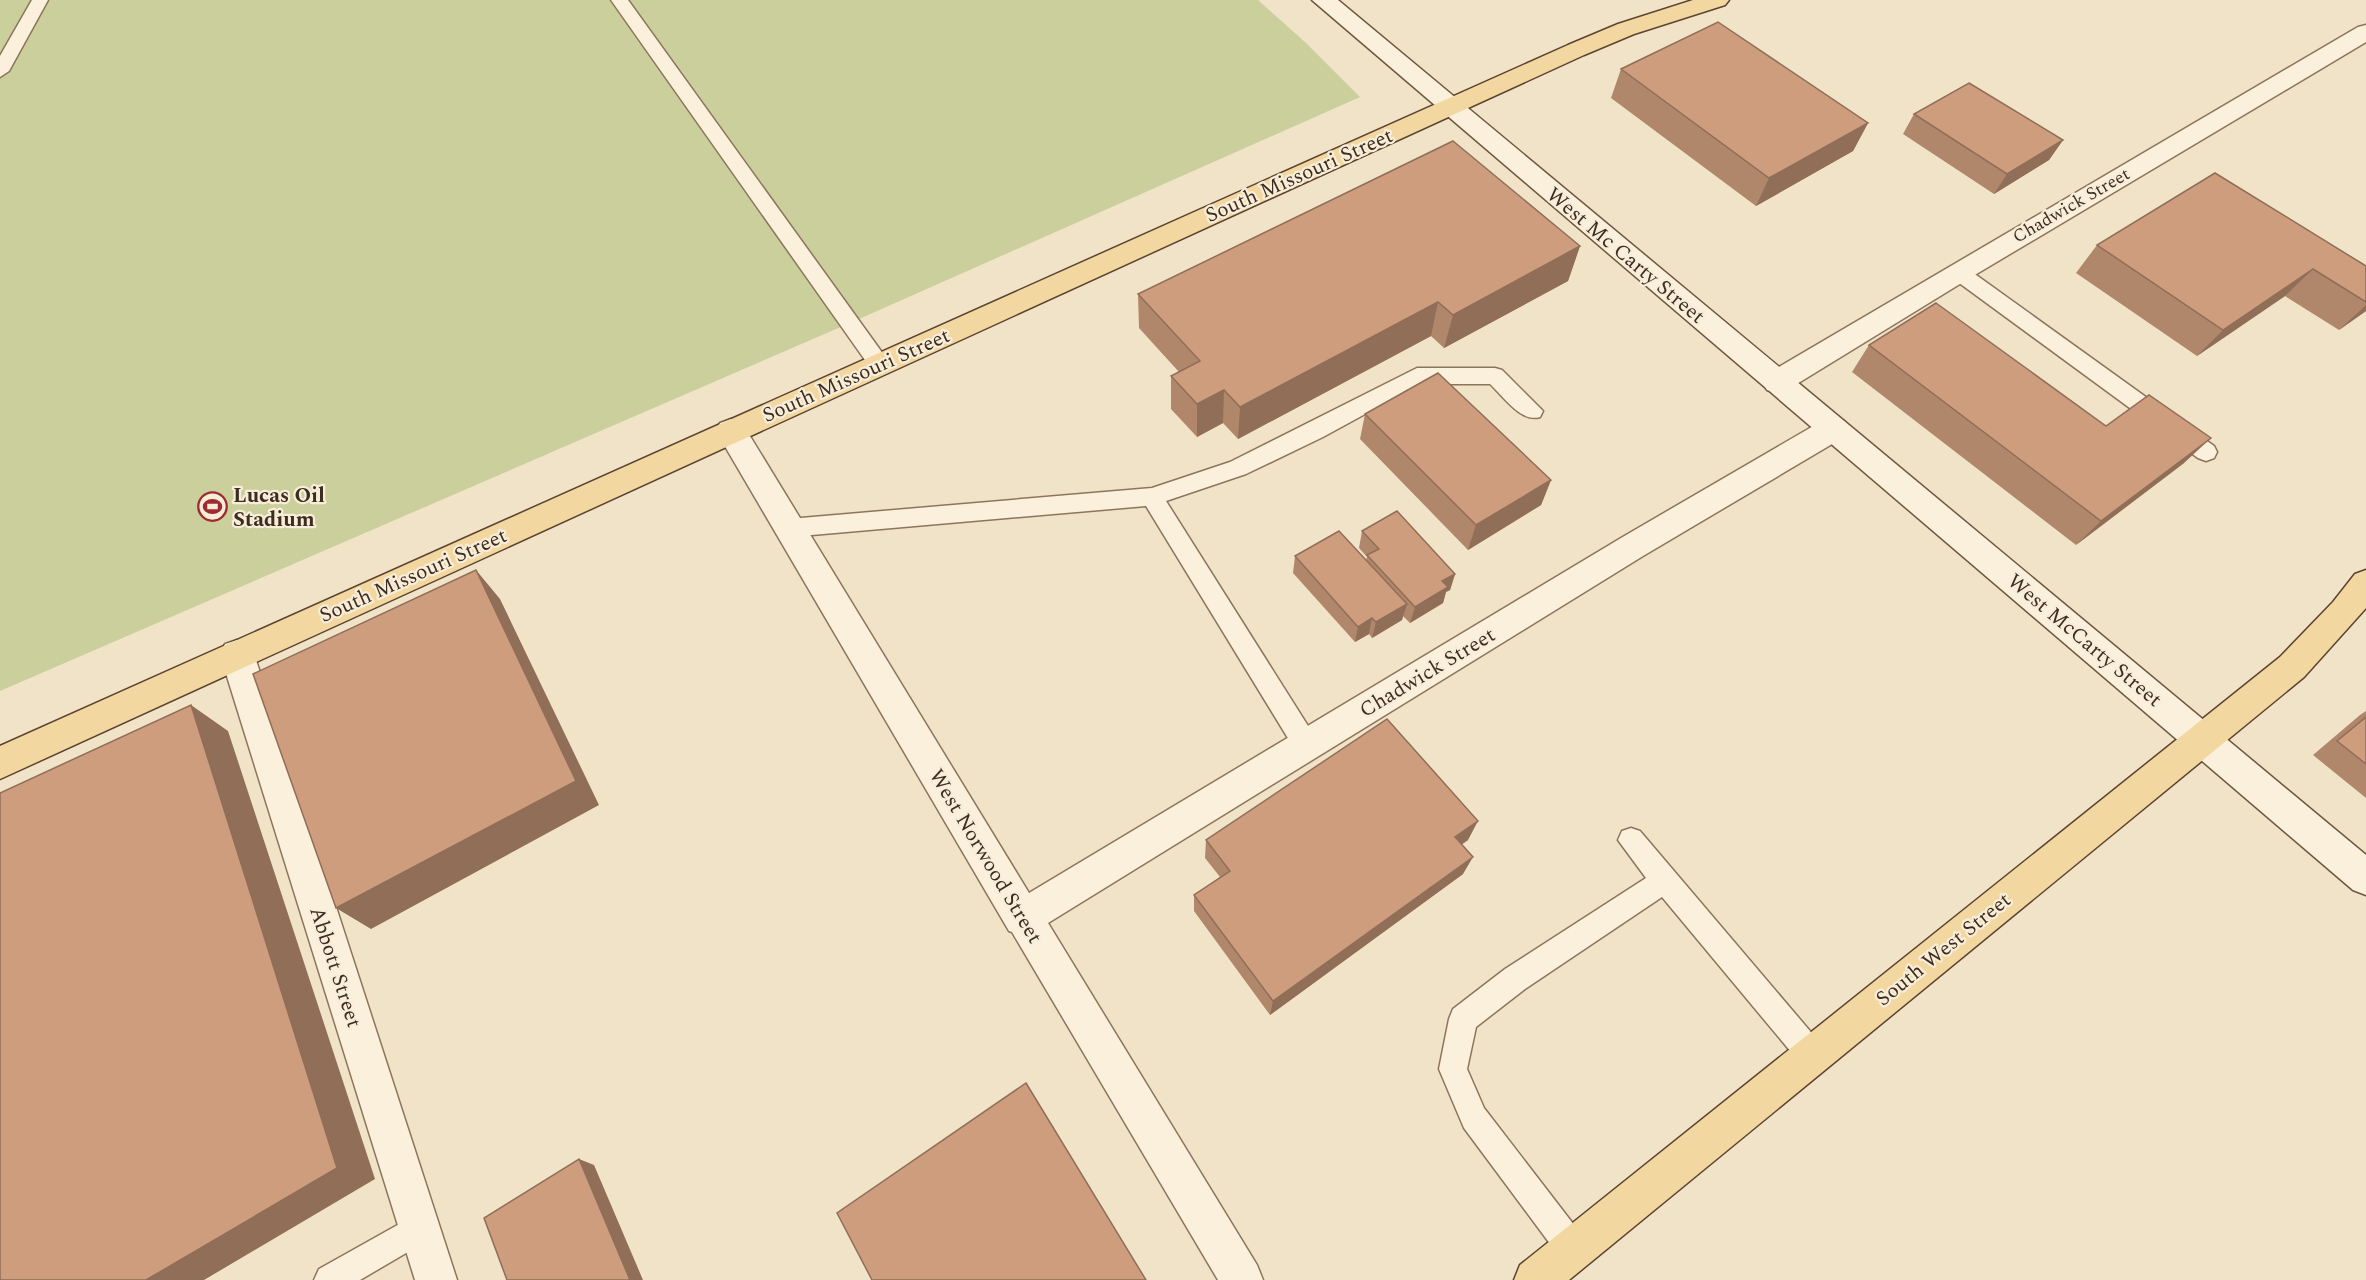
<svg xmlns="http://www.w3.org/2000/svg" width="2366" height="1280" font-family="Spectral,serif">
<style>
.green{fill:#cacf9b}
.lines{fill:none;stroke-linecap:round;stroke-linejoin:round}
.lane-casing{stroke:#8d755c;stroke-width:3}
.street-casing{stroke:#8d755c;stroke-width:3}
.secondary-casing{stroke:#6f563f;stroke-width:3}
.primary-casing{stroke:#5b4330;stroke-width:3}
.lane{fill:#faf0dc;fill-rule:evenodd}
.street{fill:#faf0dc;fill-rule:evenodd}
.secondary{fill:#faf0dc;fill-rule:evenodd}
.primary{fill:#f2d7a0;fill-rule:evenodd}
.wall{fill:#b1876c}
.shaded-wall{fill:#906e58}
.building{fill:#ce9d7d;stroke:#906e58;stroke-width:1.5}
.labels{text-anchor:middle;stroke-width:4.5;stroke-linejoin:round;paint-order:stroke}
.far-street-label{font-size:18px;fill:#3d2d20;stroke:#f7edd8}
.street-label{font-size:21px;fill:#3d2d20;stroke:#f7edd8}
.poi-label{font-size:21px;font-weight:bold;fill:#3d2d20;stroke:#f7edd8;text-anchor:start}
</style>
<rect width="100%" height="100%" fill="#f0e3c8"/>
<!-- green -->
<path class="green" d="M 0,0 L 1258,0 L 1306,43 L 1360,97 L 850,323 L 0,691 Z"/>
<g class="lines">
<defs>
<path id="lane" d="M 32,0 L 48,0 L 9,71 L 0,77 L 0,56 Z
M 611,0 L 628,0 L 886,358 L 889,364 L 886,370 L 879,372 L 872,370 Z
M 1958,265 L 1965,267 L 2214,446 L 2217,452 L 2214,458 L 2206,461 L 2198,458 L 1951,277 L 1948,272 L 1951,267 Z
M 1417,368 L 1495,368 L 1502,370 L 1543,411 L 1540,417 C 1521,423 1503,396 1490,384 L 1420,384 L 1323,437 L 1246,474 L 1166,501 L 1315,737 L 1319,745 L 1315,753 L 1306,756 L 1297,753 L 1146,506 L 789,537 L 781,535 L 778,528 L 781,521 L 789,519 L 1152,488 L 1230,462 Z
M 1631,828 L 1640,831 L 1821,1044 L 1825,1054 L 1821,1064 L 1811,1068 L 1801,1064 L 1662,897 L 1525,989 L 1476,1027 L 1467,1069 L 1484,1108 L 1584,1238 L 1588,1249 L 1584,1260 L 1573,1264 L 1562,1260 L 1464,1128 L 1439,1069 L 1449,1019 L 1453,1009 L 1505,969 L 1646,878 L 1618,840 L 1622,831 Z
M 419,1213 L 430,1217 L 434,1228 L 430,1239 L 360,1280 L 314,1280 L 319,1269 Z"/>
<path id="street" d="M 2366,25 L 2366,42 L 1968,279 L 1787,390 L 1777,393 L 1767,390 L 1762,382 L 1767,374 L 2358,27 Z
M 1833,418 L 1844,421 L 1848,429 L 1844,437 L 1643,556 L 1048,923 L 1257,1265 L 1263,1280 L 1218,1280 L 1012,932 L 1009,931 L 716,431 L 720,423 L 731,419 L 742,423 L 1029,893 L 1621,538 L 1822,421 Z
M 237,640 L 249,644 L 254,654 L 457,1280 L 415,1280 L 220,654 L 225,644 Z"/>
<path id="secondary" d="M 1312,0 L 1338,0 L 2366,855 L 2366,895 L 2353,890 Z"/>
<path id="primary" d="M 1693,0 L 1729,0 L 1725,5 L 1634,34 L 1584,55 L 0,779 L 0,746 L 1568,45 L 1618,24 Z
M 2366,570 L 2366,608 L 2304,677 L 1569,1280 L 1514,1280 L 1520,1265 L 2280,657 L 2333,602 L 2355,574 Z"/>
</defs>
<!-- lane casing -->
<use href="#lane" class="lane-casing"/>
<!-- street casing -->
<use href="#street" class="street-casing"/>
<!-- secondary casing -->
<use href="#secondary" class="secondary-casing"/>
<!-- primary casing -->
<use href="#primary" class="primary-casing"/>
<!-- lane -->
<use href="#lane" class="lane"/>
<!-- street -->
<use href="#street" class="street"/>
<!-- secondary -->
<use href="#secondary" class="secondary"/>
<!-- primary -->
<use href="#primary" class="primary"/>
</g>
<!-- wall -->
<path class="wall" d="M 1621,69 L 1868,123 L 1853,151 L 1756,206 L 1611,98 Z
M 1914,114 L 2063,140 L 2049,160 L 1994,194 L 1903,134 Z
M 2097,245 L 2366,266 L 2366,311 L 2339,330 L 2285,296 L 2197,356 L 2076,273 Z
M 1580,246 L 1568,281 L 1444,348 L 1431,336 L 1238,439 L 1223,423 L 1197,437 L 1171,409 L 1171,376 L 1179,372 L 1139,328 L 1138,294 Z
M 1869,345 L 2106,426 L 2184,463 L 2076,545 L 1852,372 Z
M 1365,414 L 1551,480 L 1541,505 L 1468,550 L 1360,439 Z
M 1362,531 L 1455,574 L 1450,590 L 1446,592 L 1443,603 L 1410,623 L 1403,616 L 1402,620 L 1372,638 L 1369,634 L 1355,642 L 1293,573 L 1295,556 L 1366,560 L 1367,557 L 1359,548 Z
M 2366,711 L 2366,798 L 2313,755 L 2360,715 Z
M 1206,840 L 1468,840 L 1462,844 L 1463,874 L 1270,1015 L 1194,911 L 1194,895 L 1220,877 L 1205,858 Z"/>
<!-- shaded-wall -->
<path class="shaded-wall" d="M 1868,123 L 1853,151 L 1756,206 L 1769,178 Z
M 2063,140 L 2049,160 L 1994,194 L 2007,174 Z
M 1580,246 L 1568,281 L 1444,348 L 1453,315 Z
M 2313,269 L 2285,296 L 2197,356 L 2223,330 Z
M 1438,302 L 1431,336 L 1238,439 L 1240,407 Z
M 2366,305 L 2366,311 L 2339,330 Z
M 1224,390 L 1223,423 L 1197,437 L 1197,404 Z
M 2211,438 L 2184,463 L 2076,545 L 2101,521 Z
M 1551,480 L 1541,505 L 1468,550 L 1476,525 Z
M 476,570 L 500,599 L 599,805 L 371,929 L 336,908 Z
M 1455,574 L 1450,590 L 1446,592 L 1443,603 L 1410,623 L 1415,607 L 1442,581 Z
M 1407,604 L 1402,620 L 1372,638 L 1376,622 Z
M 1372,618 L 1369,634 L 1355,642 L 1358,627 Z
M 191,705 L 228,731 L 375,1179 L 204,1280 L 146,1280 Z
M 1478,821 L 1468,840 L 1447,855 L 1455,837 Z
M 1473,857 L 1463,874 L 1270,1015 L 1273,1001 Z
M 579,1159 L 594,1165 L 643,1280 L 630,1280 Z"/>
<!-- building -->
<path class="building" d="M 1718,22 L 1868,123 L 1769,178 L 1621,69 Z
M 1969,83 L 2063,140 L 2007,174 L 1914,114 Z
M 1453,141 L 1580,246 L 1453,315 L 1438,302 L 1240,407 L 1224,390 L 1197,404 L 1171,376 L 1200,361 L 1138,294 Z
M 2215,173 L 2366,266 L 2366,302 L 2313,269 L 2223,330 L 2097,245 Z
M 1936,303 L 2106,426 L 2149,395 L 2211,438 L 2101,521 L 1869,345 Z
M 1438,373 L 1551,480 L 1476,525 L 1365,414 Z
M 1397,511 L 1455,574 L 1442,581 L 1448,587 L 1415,607 L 1367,555 L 1379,549 L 1362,531 Z
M 1339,531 L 1407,604 L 1376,622 L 1372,618 L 1358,627 L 1295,556 Z
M 476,570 L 576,781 L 336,908 L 253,674 Z
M 191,705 L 337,1168 L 146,1280 L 0,1280 L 0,793 Z
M 2366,717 L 2366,764 L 2337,741 Z
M 1387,719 L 1478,821 L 1455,837 L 1473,857 L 1273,1001 L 1194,895 L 1230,871 L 1206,840 Z
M 1026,1083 L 1146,1280 L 872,1280 L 837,1213 Z
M 579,1159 L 630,1280 L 507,1280 L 484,1218 Z"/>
<!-- icons -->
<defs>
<symbol id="stadium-ring" viewBox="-11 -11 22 22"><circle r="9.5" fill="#f7edd8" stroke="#9d2b2f" stroke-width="1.5"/><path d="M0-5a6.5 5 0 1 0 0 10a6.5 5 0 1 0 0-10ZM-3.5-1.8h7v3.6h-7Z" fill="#9d2b2f"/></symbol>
</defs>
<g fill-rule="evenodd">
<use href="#stadium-ring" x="196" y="490" width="33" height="33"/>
</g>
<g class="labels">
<!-- far-street labels -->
<g class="far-street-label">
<text transform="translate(2071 205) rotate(-30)" y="6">Chadwick Street</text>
</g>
<!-- street labels -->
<g class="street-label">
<text transform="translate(1299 175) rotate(-24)" y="7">South Missouri Street</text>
<text transform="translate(1626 255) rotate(40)" y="7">West Mc Carty Street</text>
<text transform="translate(856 375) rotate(-24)" y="7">South Missouri Street</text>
<text transform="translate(413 575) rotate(-24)" y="7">South Missouri Street</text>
<text transform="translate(2085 640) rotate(40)" y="7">West McCarty Street</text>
<text transform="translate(1427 672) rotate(-31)" y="7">Chadwick Street</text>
<text transform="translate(986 856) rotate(59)" y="7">West Norwood Street</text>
<text transform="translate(1943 949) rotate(-39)" y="7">South West Street</text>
<text transform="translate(336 967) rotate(72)" y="7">Abbott Street</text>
</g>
<!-- poi labels -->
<g class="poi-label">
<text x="233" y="502">Lucas Oil<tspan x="233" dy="24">Stadium</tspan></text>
</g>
</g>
</svg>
